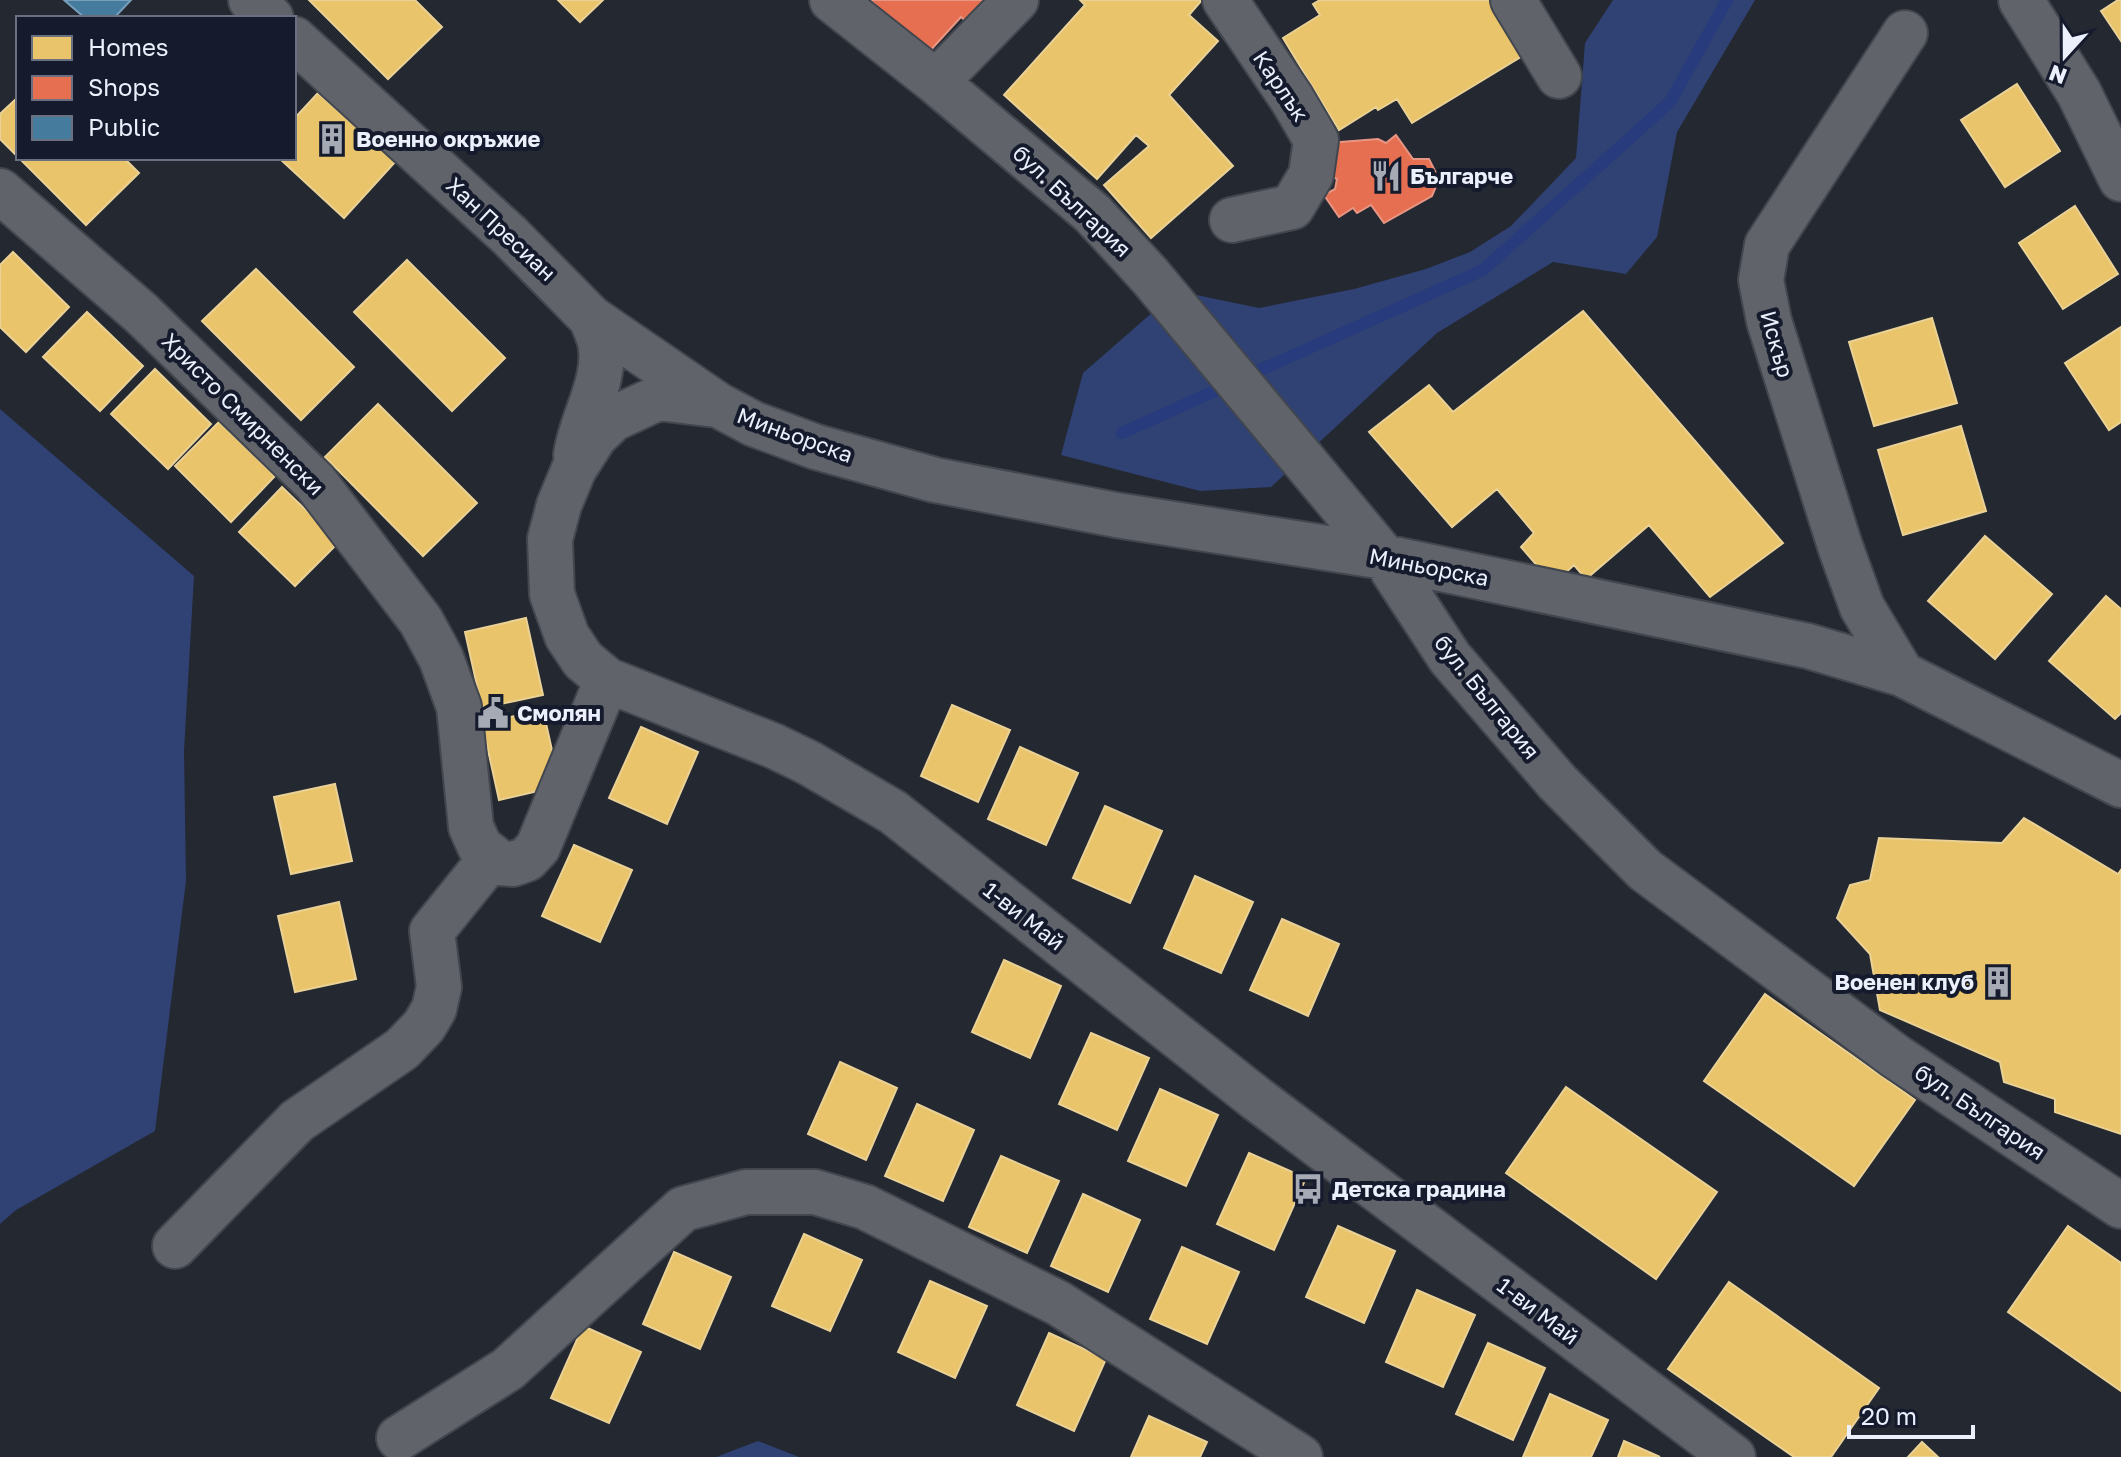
<svg xmlns="http://www.w3.org/2000/svg" width="2121" height="1457" font-family="'Golos Text',sans-serif">
<style>
.green{fill:#304173}
.homes{fill:#e9c46a;stroke:#ead196;stroke-width:2}
.shops{fill:#e76f51;stroke:#e89684;stroke-width:2}
.public{fill:#457b9d;stroke:#779eba;stroke-width:2}
.lines{fill:none;stroke-linecap:round;stroke-linejoin:round}
.stream{stroke:#273b7d;stroke-width:12}
.minor-casing{stroke:#42464e;stroke-width:48}
.minor{stroke:#60636a;stroke-width:44}
.labels{text-anchor:middle;stroke-width:8;stroke-linejoin:round;paint-order:stroke}
.street-label{font-size:22px;fill:#ebf0fc;stroke:#151b2d}
.poi-label{font-size:22px;font-weight:bold;fill:#ebf0fc;stroke:#151b2d;text-anchor:start}
</style>
<rect width="100%" height="100%" fill="#242831"/>
<!-- green -->
<path class="green" d="M 1613,0 L 1755,0 L 1677,132 L 1657,237 L 1626,274 L 1553,262 L 1437,333 L 1271,487 L 1200,491 L 1061,455 L 1083,373 L 1177,291 L 1259,308 L 1354,289 L 1426,269 L 1470,252 L 1511,226 L 1576,158 L 1585,43 Z
M 0,409 L 194,576 L 184,751 L 186,881 L 155,1131 L 16,1210 L 0,1224 Z
M 758,1441 L 799,1457 L 716,1457 Z"/>
<!-- homes -->
<path class="homes" d="M 309,0 L 415,0 L 442,27 L 388,79 Z
M 558,0 L 603,0 L 580,22 Z
M 1080,0 L 1202,0 L 1189,15 L 1218,41 L 1169,95 L 1233,166 L 1151,238 L 1104,185 L 1149,146 L 1136,135 L 1097,179 L 1004,95 L 1085,5 Z
M 1320,0 L 1497,0 L 1529,52 L 1412,123 L 1397,99 L 1378,110 L 1376,107 L 1339,130 L 1283,38 L 1320,15 L 1313,4 Z
M 2118,0 L 2121,0 L 2121,41 L 2101,11 Z
M 2017,84 L 2060,151 L 2005,187 L 1961,120 Z
M 318,93 L 395,162 L 344,218 L 279,158 L 294,158 L 294,119 Z
M 18,97 L 18,157 L 0,139 L 0,114 Z
M 19,158 L 124,158 L 139,173 L 86,225 Z
M 2075,206 L 2118,274 L 2063,309 L 2019,243 Z
M 13,252 L 69,307 L 26,352 L 0,327 L 0,265 Z
M 407,260 L 505,358 L 452,411 L 354,312 Z
M 256,269 L 354,367 L 301,420 L 202,321 Z
M 1583,311 L 1783,543 L 1710,597 L 1649,525 L 1586,579 L 1574,565 L 1553,584 L 1521,547 L 1534,533 L 1497,489 L 1452,527 L 1369,432 L 1429,385 L 1453,412 Z
M 87,312 L 143,366 L 100,411 L 43,357 Z
M 1932,318 L 1957,403 L 1874,426 L 1849,342 Z
M 2121,327 L 2121,422 L 2109,430 L 2065,363 Z
M 155,369 L 211,424 L 168,469 L 111,414 Z
M 378,404 L 477,503 L 423,556 L 325,457 Z
M 219,422 L 275,476 L 231,522 L 175,466 Z
M 1961,426 L 1986,511 L 1903,535 L 1878,450 Z
M 282,487 L 339,542 L 295,586 L 239,532 Z
M 1985,536 L 2052,594 L 1995,659 L 1928,601 Z
M 2106,596 L 2121,609 L 2121,713 L 2115,719 L 2049,661 Z
M 526,618 L 543,695 L 482,708 L 465,632 Z
M 952,705 L 1010,730 L 978,802 L 921,776 Z
M 543,710 L 560,786 L 499,800 L 482,723 Z
M 641,727 L 698,752 L 667,824 L 609,798 Z
M 1020,747 L 1078,773 L 1046,845 L 988,819 Z
M 335,784 L 352,861 L 291,874 L 274,797 Z
M 1105,806 L 1162,831 L 1130,903 L 1073,878 Z
M 2024,818 L 2118,874 L 2121,870 L 2121,1134 L 2055,1112 L 2055,1099 L 2004,1082 L 2000,1062 L 1880,1010 L 1870,954 L 1837,918 L 1850,885 L 1870,880 L 1879,838 L 2002,843 Z
M 574,845 L 632,870 L 600,942 L 542,916 Z
M 1195,876 L 1253,902 L 1221,973 L 1164,948 Z
M 339,902 L 356,979 L 295,992 L 278,916 Z
M 1282,919 L 1339,944 L 1308,1016 L 1250,990 Z
M 1004,960 L 1061,986 L 1030,1058 L 972,1032 Z
M 1765,994 L 1915,1100 L 1854,1186 L 1704,1081 Z
M 1091,1033 L 1149,1058 L 1117,1130 L 1059,1104 Z
M 840,1062 L 897,1088 L 866,1160 L 808,1134 Z
M 1566,1087 L 1717,1192 L 1656,1279 L 1506,1173 Z
M 1160,1089 L 1218,1115 L 1186,1186 L 1128,1161 Z
M 917,1104 L 974,1130 L 943,1201 L 885,1176 Z
M 1249,1153 L 1306,1178 L 1274,1250 L 1217,1224 Z
M 1001,1156 L 1059,1181 L 1027,1253 L 969,1227 Z
M 1083,1194 L 1140,1220 L 1108,1292 L 1051,1266 Z
M 1338,1226 L 1395,1251 L 1364,1323 L 1306,1297 Z
M 2068,1226 L 2121,1263 L 2121,1391 L 2008,1312 Z
M 804,1234 L 862,1260 L 830,1331 L 772,1306 Z
M 1182,1247 L 1239,1272 L 1207,1344 L 1150,1319 Z
M 674,1252 L 731,1277 L 700,1349 L 643,1324 Z
M 930,1281 L 987,1306 L 955,1378 L 898,1352 Z
M 1729,1282 L 1879,1388 L 1831,1457 L 1794,1457 L 1668,1369 Z
M 1417,1290 L 1475,1315 L 1443,1387 L 1386,1362 Z
M 583,1326 L 641,1352 L 609,1423 L 551,1398 Z
M 1049,1333 L 1106,1359 L 1074,1431 L 1017,1405 Z
M 1488,1343 L 1545,1368 L 1513,1440 L 1456,1414 Z
M 1550,1394 L 1608,1420 L 1591,1457 L 1523,1457 Z
M 1149,1416 L 1207,1442 L 1200,1457 L 1131,1457 Z
M 1624,1441 L 1660,1457 L 1618,1457 Z
M 1922,1442 L 1938,1457 L 1908,1457 Z"/>
<!-- shops -->
<path class="shops" d="M 870,0 L 998,0 L 973,27 L 961,17 L 928,53 Z
M 1396,135 L 1413,159 L 1429,159 L 1439,179 L 1432,196 L 1384,223 L 1371,205 L 1357,213 L 1353,208 L 1339,217 L 1324,195 L 1335,189 L 1337,179 L 1318,172 L 1328,143 L 1378,139 L 1386,143 Z"/>
<!-- public -->
<path class="public" d="M 64,0 L 131,0 L 114,18 L 85,18 Z"/>
<g class="lines">
<!-- stream -->
<path class="stream" d="M 1245,377 L 1483,270 L 1670,102 L 1727,0
M 1122,433 L 1228,385"/>
<defs>
<path id="minor" d="M 251,0 L 271,18
M 832,0 L 936,82 L 1092,213 L 1150,276 L 1384,557 L 1450,658 L 1558,783 L 1645,870 L 1895,1056 L 2121,1206
M 1225,0 L 1292,99 L 1316,140 L 1311,175 L 1292,207 L 1232,220
M 1513,0 L 1559,76
M 2021,0 L 2079,93 L 2121,179
M 294,39 L 510,236 L 591,318 L 718,405 L 754,424 L 816,447 L 935,480 L 1116,515 L 1384,557 L 1808,646 L 1902,674 L 2121,785
M 936,82 L 1016,0
M 0,191 L 141,313 L 315,482 L 421,621 L 441,658 L 459,707 L 471,827 L 480,847 L 500,863 L 513,864 L 527,859 L 538,847 L 607,680
M 716,405 L 658,398 L 613,419 L 595,436 L 574,469 L 559,505 L 550,539 L 552,594 L 567,636 L 583,660 L 607,680 L 774,746 L 809,763 L 893,812 L 1257,1099 L 1733,1457
M 576,455 C 581,419 608,379 600,342 C 598,334 594,325 591,318
M 1902,674 L 1862,607 L 1840,546 L 1769,321 L 1761,280 L 1767,245 L 1905,33
M 175,1246 L 297,1121 L 402,1049 L 424,1026 L 434,1009 L 439,987 L 432,931 L 491,858
M 399,1438 L 508,1369 L 683,1209 L 746,1192 L 815,1192 L 865,1207 L 1058,1303 L 1300,1457"/>
</defs>
<!-- minor casing -->
<use href="#minor" class="minor-casing"/>
<!-- minor -->
<use href="#minor" class="minor"/>
</g>
<!-- icons -->
<defs>
<symbol id="building-bare" viewBox="-9 -9 18 18"><path d="M-4-6H4V6H1V3H-1V6H-4ZM-2.5-4.3h1.7v1.8h-1.7ZM.8-4.3h1.7v1.8H.8ZM-2.5-1h1.7V.8h-1.7ZM.8-1h1.7V.8H.8Z" fill="#a5aab5" stroke="#151b2d" stroke-width="2.5" paint-order="stroke"/></symbol>
<symbol id="restaurant-bare" viewBox="-9 -9 18 18"><path d="M-5-6h1v4h1v-4h1v4h1v-4h1v5L-1.5 .5V6h-2V.5L-5-1ZM5-6V6H3V1.5H1.5Q1.5-4 5-6Z" fill="#a5aab5" stroke="#151b2d" stroke-width="2.5" paint-order="stroke"/></symbol>
<symbol id="civic-bare" viewBox="-9 -9 18 18"><path d="M-.6-6.5H3V-4.5H.6V-3L4-1V1h2V6H-6V1h2V-1L-.6-3ZM-1.2 2.5V6h2.4V2.5Z" fill="#a5aab5" stroke="#151b2d" stroke-width="2.5" paint-order="stroke"/></symbol>
<symbol id="bus-bare" viewBox="-9 -9 18 18"><path d="M-5-6H5V4H4V6H2V4H-2V6H-4V4H-5ZM-3.5-4V0h7V-4ZM-3.5 1.2v1.5H-2V1.2ZM2 1.2v1.5H3.5V1.2Z" fill="#a5aab5" stroke="#151b2d" stroke-width="2.5" paint-order="stroke"/></symbol>
</defs>
<g fill-rule="evenodd">
<use href="#building-bare" x="310" y="117" width="44" height="44"/>
<use href="#restaurant-bare" x="1364" y="154" width="44" height="44"/>
<use href="#civic-bare" x="471" y="691" width="44" height="44"/>
<use href="#building-bare" x="1976" y="960" width="44" height="44"/>
<use href="#bus-bare" x="1286" y="1167" width="44" height="44"/>
</g>
<g class="labels">
<!-- street labels -->
<g class="street-label">
<text transform="translate(1281 86) rotate(56)" y="8">Карлък</text>
<text transform="translate(1072 201) rotate(43)" y="8">бул. България</text>
<text transform="translate(501 229) rotate(43)" y="8">Хан Пресиан</text>
<text transform="translate(1777 344) rotate(74)" y="8">Искър</text>
<text transform="translate(243 414) rotate(45)" y="8">Христо Смирненски</text>
<text transform="translate(795 435) rotate(20)" y="8">Миньорска</text>
<text transform="translate(1429 567) rotate(11)" y="8">Миньорска</text>
<text transform="translate(1487 697) rotate(51)" y="8">бул. България</text>
<text transform="translate(1024 916) rotate(38)" y="8">1-ви Май</text>
<text transform="translate(1980 1112) rotate(34)" y="8">бул. България</text>
<text transform="translate(1538 1311) rotate(37)" y="8">1-ви Май</text>
</g>
<!-- poi labels -->
<g class="poi-label">
<text x="356" y="147">Военно окръжие</text>
<text x="1410" y="184">Българче</text>
<text x="517" y="721">Смолян</text>
<text x="1974" y="990" text-anchor="end">Военен клуб</text>
<text x="1332" y="1197">Детска градина</text>
</g>
</g>
<!-- legend -->
<rect x="16" y="16" width="280" height="144" fill="#151b2d" stroke="#6b7080" stroke-width="2"/>
<rect x="32" y="36" width="40" height="24" fill="#e9c46a" stroke="#6b7080" stroke-width="2"/>
<text x="88" y="56" font-size="24" fill="#ebf0fc">Homes</text>
<rect x="32" y="76" width="40" height="24" fill="#e76f51" stroke="#6b7080" stroke-width="2"/>
<text x="88" y="96" font-size="24" fill="#ebf0fc">Shops</text>
<rect x="32" y="116" width="40" height="24" fill="#457b9d" stroke="#6b7080" stroke-width="2"/>
<text x="88" y="136" font-size="24" fill="#ebf0fc">Public</text>
<!-- north arrow -->
<g transform="translate(2065 56) rotate(201)" stroke="#151b2d" stroke-width="6" paint-order="stroke">
<path d="M0-6L14 30L0 20L-14 30Z" fill="#ebf0fc"/>
<text y="-12" font-size="22" font-weight="bold" text-anchor="middle" fill="#ebf0fc">N</text>
</g>
<!-- scale -->
<path d="M1849 1425v12h124v-12" fill="none" stroke="#ebf0fc" stroke-width="4"/>
<text x="1861" y="1425" font-size="24" fill="#ebf0fc" stroke="#151b2d" stroke-width="6" paint-order="stroke">20 m</text>
</svg>
